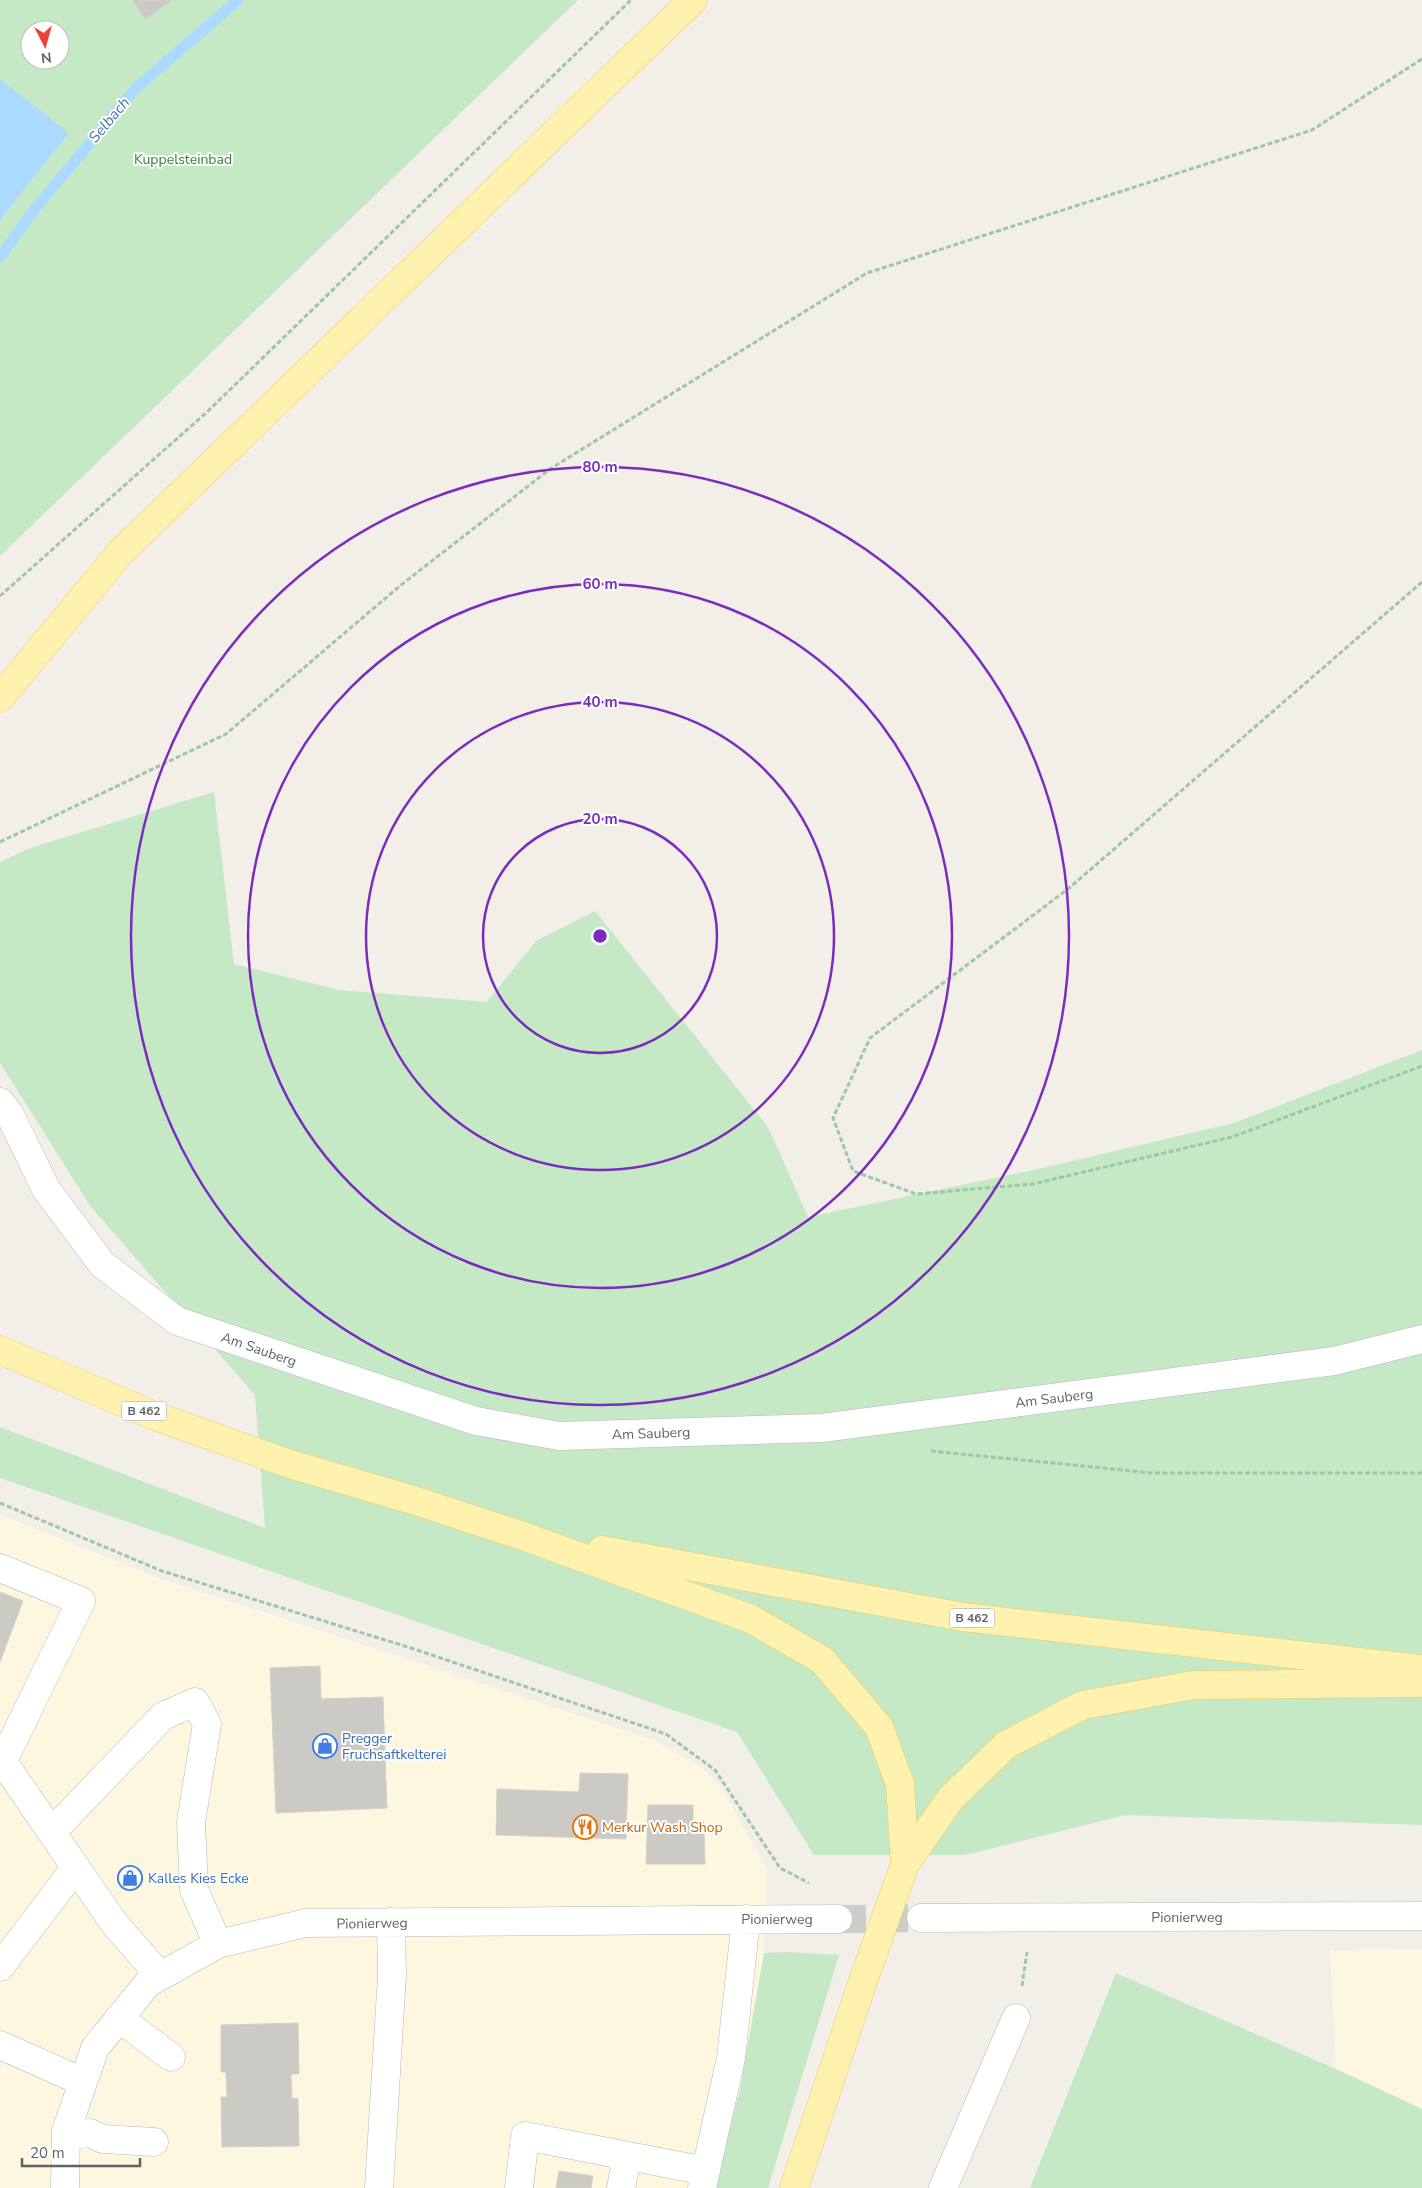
<svg xmlns="http://www.w3.org/2000/svg" width="1422" height="2188" font-family="'Nunito Sans',sans-serif">
<style>
.commercial{fill:#fef7e0}
.green{fill:#c5e8c5;fill-rule:evenodd}
.water{fill:#aadaff}
.lines{fill:none;stroke-linecap:round;stroke-linejoin:round}
.stream{stroke:#aadaff;stroke-width:11}
.building{fill:#cccac5;stroke:#d6d1c6}
.minor-tunnel{stroke:#ccccc8;stroke-width:28;stroke-dasharray:28 14;stroke-linecap:butt}
.minor-casing{stroke:#b5b8bc;stroke-width:29}
.major-casing{stroke:#f2c960;stroke-width:29}
.path{stroke:#9cc7a9;stroke-width:3;stroke-dasharray:5 2.5;stroke-linecap:butt}
.minor{stroke:#fff;stroke-width:28}
.major{stroke:#fff2af;stroke-width:28}
.major-bridge-casing{stroke:#f2c960;stroke-width:29;stroke-linecap:butt}
.major-bridge{stroke:#fff2af;stroke-width:28}
.ring{fill:none;stroke:#7b2cbf;stroke-width:2.5}
.labels{text-anchor:middle;stroke-width:4;stroke-linejoin:round;paint-order:stroke}
.shield{fill:#fff;stroke:#8f9295;stroke-width:1}
.shield-label{font-size:12px;font-weight:bold;fill:#5f6368}
.park-label{font-size:14px;fill:#348238;stroke:#fff}
.street-label{font-size:14px;fill:#5f6368;stroke:#fff}
.shop-label{font-size:14px;fill:#366cbe;stroke:#fff;text-anchor:start}
.food-label{font-size:14px;fill:#c56008;stroke:#fff;text-anchor:start}
.water-label{font-size:15px;font-style:italic;fill:#4174aa;stroke:#fff}
.centre{fill:#7b2cbf;stroke:#fff;stroke-width:2.5}
.ring-label{font-size:15px;text-anchor:middle;font-weight:bold;fill:#7b2cbf;stroke:#fff;stroke-width:4;stroke-linejoin:round;paint-order:stroke}
</style>
<rect width="100%" height="100%" fill="#f1efe8"/>
<!-- commercial -->
<path class="commercial" d="M 0,1515 L 156,1577 L 654,1740 L 700,1766 L 723,1790 L 767,1870 L 764,1953 L 740,2089 L 715,2188 L 0,2188 Z
M 1422,1949 L 1422,2109 L 1336,2069 L 1330,1950 Z"/>
<!-- green -->
<path class="green" d="M 0,0 L 578,0 L 0,556 ZM 30,30 L 60,30 L 60,60 L 30,60 Z
M 214,792 L 234,964 L 339,990 L 487,1002 L 536,941 L 595,911 L 768,1127 L 808,1217 L 1034,1170 L 1234,1123 L 1422,1050 L 1422,1825 L 1125,1815 L 965,1855 L 814,1855 L 737,1732 L 0,1478 L 0,1427 L 265,1528 L 255,1395 L 91,1207 L 0,1063 L 0,862 L 33,847 Z
M 785,1952 L 839,1955 L 768,2188 L 715,2188 L 740,2089 L 764,1953 Z
M 1116,1973 L 1336,2069 L 1422,2109 L 1422,2188 L 1030,2188 Z"/>
<!-- water -->
<path class="water" d="M 0,79 L 69,133 L 0,220 Z"/>
<g class="lines">
<!-- stream -->
<path class="stream" d="M 0,257 L 34,210 L 136,88 L 238,0"/>
</g>
<!-- building -->
<path class="building" d="M 132,0 L 172,0 L 145,19 Z
M 0,1592 L 23,1601 L 0,1662 Z
M 320,1666 L 321,1699 L 383,1697 L 387,1808 L 276,1813 L 270,1668 Z
M 580,1773 L 628,1774 L 626,1839 L 496,1835 L 497,1789 L 579,1792 Z
M 648,1805 L 693,1805 L 693,1822 L 704,1822 L 705,1864 L 646,1864 Z
M 298,2023 L 299,2074 L 291,2074 L 292,2099 L 298,2098 L 299,2146 L 222,2147 L 221,2097 L 227,2097 L 226,2072 L 221,2072 L 221,2025 Z
M 559,2171 L 593,2176 L 591,2188 L 556,2188 Z"/>
<g class="lines">
<!-- minor-tunnel -->
<path class="minor-tunnel" d="M 838,1919 L 921,1918"/>
<defs>
<path id="minor" d="M 0,1102 L 9,1113 L 46,1189 L 102,1264 L 177,1321 L 476,1421 L 559,1436 L 822,1428 L 1334,1361 L 1422,1339
M 0,1568 L 81,1601 L 1,1765
M 0,1764 L 8,1769 L 114,1923 L 160,1976
M 52,1832 L 163,1716 L 195,1702 L 207,1724 L 191,1822 L 194,1890 L 218,1944
M 921,1918 L 1422,1916
M 0,1967 L 76,1867
M 119,2018 L 171,2057
M 0,2045 L 83,2082
M 66,2131 L 90,2133 L 103,2139 L 154,2142
M 65,2188 L 66,2131 L 95,2048 L 148,1983 L 218,1944 L 306,1923 L 838,1919
M 379,2188 L 392,1975 L 391,1922
M 519,2188 L 525,2136 L 706,2171
M 621,2188 L 627,2156
M 702,2188 L 731,2058 L 746,1919
M 943,2188 L 1016,2018"/>
<path id="major" d="M 0,698 L 120,553 L 693,0
M 0,1350 L 155,1416 L 290,1464 L 413,1500 L 526,1537 L 751,1619 L 822,1660 L 879,1727 L 900,1784 L 905,1864
M 602,1550 L 963,1617 L 1422,1669
M 905,1864 L 951,1798 L 1006,1745 L 1083,1705 L 1193,1685 L 1418,1683
M 794,2188 L 862,1984"/>
</defs>
<!-- minor casing -->
<use href="#minor" class="minor-casing"/>
<!-- major casing -->
<use href="#major" class="major-casing"/>
<!-- path -->
<path class="path" d="M 1422,582 L 1068,889 L 870,1038 L 833,1118 L 853,1171 L 916,1194 L 1033,1184 L 1232,1137 L 1422,1066
M 0,596 L 207,412 L 631,0
M 0,842 L 226,734 L 401,585 L 550,469 L 867,273 L 1312,130 L 1422,59
M 931,1451 L 1153,1473 L 1422,1473
M 0,1503 L 162,1571 L 411,1648 L 666,1734 L 715,1770 L 780,1868 L 809,1883
M 1022,1986 L 1027,1952"/>
<!-- minor -->
<use href="#minor" class="minor"/>
<!-- major -->
<use href="#major" class="major"/>
<defs>
<path id="major-bridge" d="M 862,1984 L 905,1864"/>
</defs>
<!-- major-bridge casing -->
<use href="#major-bridge" class="major-bridge-casing"/>
<!-- major-bridge -->
<use href="#major-bridge" class="major-bridge"/>
</g>
<!-- distance rings -->
<g class="ring">
<circle cx="600" cy="936" r="117"/>
<circle cx="600" cy="936" r="234"/>
<circle cx="600" cy="936" r="352"/>
<circle cx="600" cy="936" r="469"/>
</g>
<!-- icons -->
<defs>
<symbol id="shop-ring" viewBox="-11 -11 22 22"><circle r="9.5" fill="#fff" stroke="#3f7fe0" stroke-width="1.5"/><path d="M-5-2.5h2.3a2.7 3.5 0 0 1 5.4 0H5L5.5 6h-11ZM-1.5-2.5h3a1.5 2.3 0 0 0-3 0Z" fill="#3f7fe0"/></symbol>
<symbol id="restaurant-ring" viewBox="-11 -11 22 22"><circle r="9.5" fill="#fff" stroke="#e8710a" stroke-width="1.5"/><path d="M-5-6h1v4h1v-4h1v4h1v-4h1v5L-1.5 .5V6h-2V.5L-5-1ZM5-6V6H3V1.5H1.5Q1.5-4 5-6Z" fill="#e8710a"/></symbol>
</defs>
<g fill-rule="evenodd">
<use href="#shop-ring" x="311" y="1732" width="28" height="28"/>
<use href="#restaurant-ring" x="571" y="1813" width="28" height="28"/>
<use href="#shop-ring" x="116" y="1864" width="28" height="28"/>
</g>
<g class="labels">
<!-- shield labels -->
<g class="shield">
<rect x="121.5" y="1401.5" width="45" height="19" rx="4"/>
<rect x="949.5" y="1608.5" width="45" height="19" rx="4"/>
</g>
<g class="shield-label">
<text x="144" y="1415">B 462</text>
<text x="972" y="1622">B 462</text>
</g>
<!-- park labels -->
<g class="park-label">
<text x="183" y="164">Kuppelsteinbad</text>
</g>
<!-- street labels -->
<g class="street-label">
<text transform="translate(259 1349) rotate(19)" y="5">Am Sauberg</text>
<text transform="translate(1054 1398) rotate(-7)" y="5">Am Sauberg</text>
<text transform="translate(651 1433) rotate(-2)" y="5">Am Sauberg</text>
<text x="1187" y="1922">Pionierweg</text>
<text x="777" y="1924">Pionierweg</text>
<text transform="translate(372 1923) rotate(-1)" y="5">Pionierweg</text>
</g>
<!-- shop labels -->
<g class="shop-label">
<text x="342" y="1743">Pregger<tspan x="342" dy="16">Fruchsaftkelterei</tspan></text>
<text x="148" y="1883">Kalles Kies Ecke</text>
</g>
<!-- food labels -->
<g class="food-label">
<text x="602" y="1832">Merkur Wash Shop</text>
</g>
<!-- water labels -->
<g class="water-label">
<text transform="translate(109 120) rotate(-50)" y="5">Selbach</text>
</g>
</g>
<circle cx="600" cy="936" r="8" class="centre"/>
<g class="ring-label">
<text x="600" y="472">80 m</text>
<text x="600" y="589">60 m</text>
<text x="600" y="707">40 m</text>
<text x="600" y="824">20 m</text>
</g>
<!-- north arrow -->
<g transform="translate(45 45) rotate(174)"><circle r="24" fill="#ffffff" stroke="#bfc1c3"/>
<path d="M0-4L9 19L0 12L-9 19Z" fill="#ea4335"/>
<text y="-8" font-size="14" font-weight="bold" text-anchor="middle" fill="#5f6368">N</text>
</g>
<!-- scale -->
<path d="M22 2158v8h118v-8" fill="none" stroke="#5f6368" stroke-width="2.5"/>
<text x="30" y="2158" font-size="15" fill="#5f6368" stroke="#ffffff" stroke-width="4" paint-order="stroke">20 m</text>
</svg>
